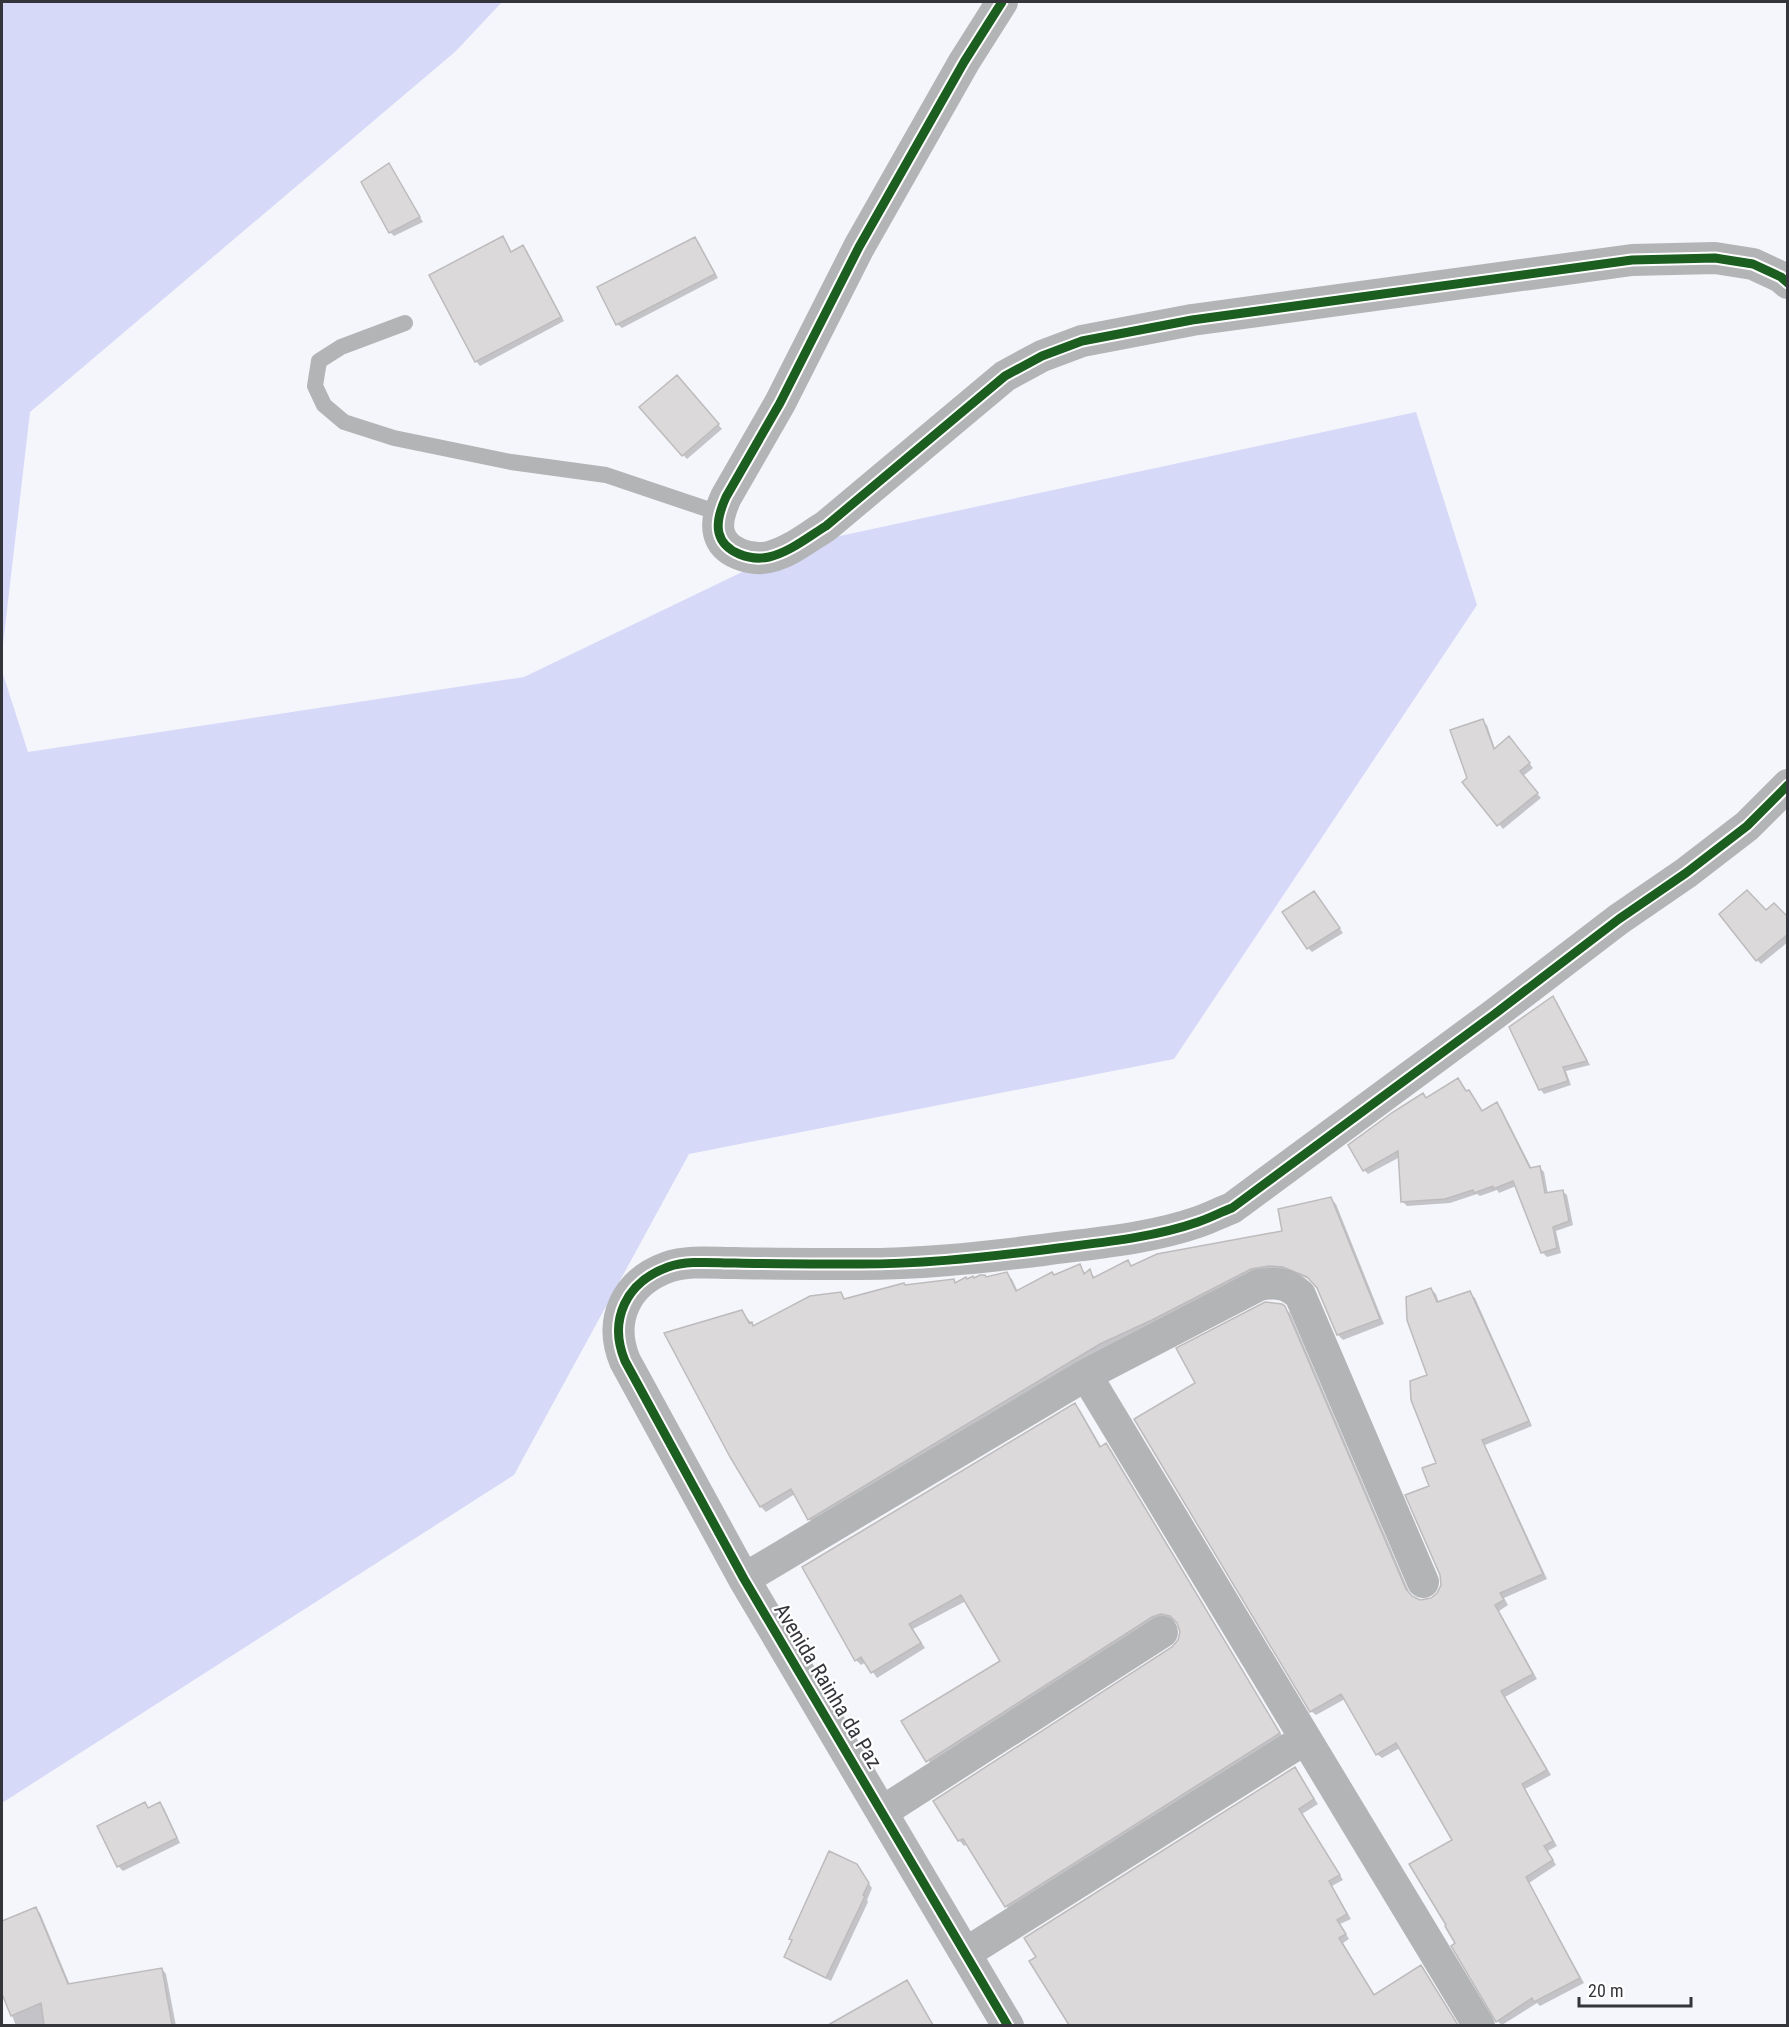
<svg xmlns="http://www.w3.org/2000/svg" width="1789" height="2027" font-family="'Roboto Condensed',sans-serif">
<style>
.forest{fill:#d6d9f8}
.shadow{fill:#0003}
.building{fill:#dcd9da;stroke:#bdbbbc;stroke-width:1.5}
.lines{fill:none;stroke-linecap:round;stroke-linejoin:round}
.lane{stroke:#b3b4b6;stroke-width:16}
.street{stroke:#b3b4b6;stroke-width:32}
.cycleway-casing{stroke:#fff;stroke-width:13}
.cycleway{stroke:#1b5e20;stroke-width:9}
.labels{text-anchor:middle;stroke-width:4.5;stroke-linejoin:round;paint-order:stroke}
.street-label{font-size:21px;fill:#34353b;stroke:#fff}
</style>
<rect width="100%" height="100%" fill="#f5f6fb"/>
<!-- forest -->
<path class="forest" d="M 2,2 L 502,2 L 456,51 L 30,412 L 2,653 Z
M 1416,412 L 1477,605 L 1174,1059 L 689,1154 L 514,1475 L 2,1803 L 2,671 L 28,752 L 524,677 L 798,545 Z"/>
<!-- shadow -->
<path class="shadow" d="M 388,165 L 423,222 L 394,236 L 390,232 Z
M 502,238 L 512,253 L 523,247 L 527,251 L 564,321 L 480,366 L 476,361 Z
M 695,238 L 699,243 L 718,278 L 622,328 L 617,324 Z
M 681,381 L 722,429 L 687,459 L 683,455 Z
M 1482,721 L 1487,725 L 1495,749 L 1513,742 L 1533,768 L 1523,776 L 1541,798 L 1503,829 L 1464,783 L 1469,779 Z
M 1314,893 L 1343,933 L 1312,952 L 1308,948 Z
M 1766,912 L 1788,919 L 1788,942 L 1761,964 L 1757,960 Z
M 1553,997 L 1557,1002 L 1590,1065 L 1566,1071 L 1571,1085 L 1544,1094 L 1540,1089 Z
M 1458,1080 L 1483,1112 L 1497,1104 L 1501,1108 L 1532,1169 L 1539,1167 L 1544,1172 L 1548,1194 L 1562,1191 L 1567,1195 L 1573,1225 L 1556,1231 L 1561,1253 L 1547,1257 L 1542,1252 L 1516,1186 L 1499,1193 L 1497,1190 L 1480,1196 L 1477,1194 L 1450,1203 L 1407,1206 L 1402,1201 L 1400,1157 L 1368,1174 L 1364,1170 L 1427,1099 Z
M 1331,1199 L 1336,1204 L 1384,1324 L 1343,1340 L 1338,1335 L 1318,1287 L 1313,1281 L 1290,1271 L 814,1524 L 809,1519 L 795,1494 L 766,1512 L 761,1507 L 666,1334 L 742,1312 L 755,1327 L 840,1294 L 845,1299 L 905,1287 L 953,1281 L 957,1284 L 1006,1274 L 1012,1279 L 1018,1292 L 1079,1266 L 1086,1274 L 1090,1271 L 1095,1278 L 1128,1262 L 1132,1267 L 1284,1232 Z
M 1431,1289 L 1436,1294 L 1439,1303 L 1470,1293 L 1475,1298 L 1532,1426 L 1485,1445 L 1547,1579 L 1504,1598 L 1508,1605 L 1499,1611 L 1537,1679 L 1505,1697 L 1551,1775 L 1525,1789 L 1557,1846 L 1548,1851 L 1556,1865 L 1529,1883 L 1584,1983 L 1540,2006 L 1537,2003 L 1502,2025 L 1497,2021 L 1449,1925 L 1454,1840 L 1400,1748 L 1382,1758 L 1377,1754 L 1345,1699 L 1316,1715 L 1311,1711 L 1197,1384 L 1284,1307 L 1290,1313 L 1411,1596 L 1421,1601 L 1431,1600 L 1439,1593 L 1442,1584 L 1431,1487 L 1438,1464 L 1428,1376 Z
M 1074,1405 L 1080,1410 L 1102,1448 L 1106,1445 L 1111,1450 L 1284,1739 L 1011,1911 L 1006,1906 L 968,1844 L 964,1846 L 959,1840 L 1173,1648 L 1180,1640 L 1181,1632 L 1177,1621 L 1167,1619 L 932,1766 L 903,1721 L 1003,1661 L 966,1601 L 913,1629 L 925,1648 L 877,1678 L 866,1662 L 861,1665 L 856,1660 Z
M 1295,1769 L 1318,1804 L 1302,1814 L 1343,1880 L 1332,1886 L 1351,1919 L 1340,1924 L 1349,1939 L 1343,1943 L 1375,1996 L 1421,1967 L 1458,2026 L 1071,2026 L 1031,1961 Z
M 145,1804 L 149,1809 L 160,1804 L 164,1808 L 180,1843 L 123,1871 L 118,1866 L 99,1826 Z
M 856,1865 L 872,1888 L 867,1900 L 868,1902 L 831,1981 L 790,1961 L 786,1957 Z
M 35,1909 L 40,1913 L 70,1985 L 162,1969 L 166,1974 L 176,2026 L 16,2026 L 2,1990 L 2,1922 Z
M 907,1982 L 912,1988 L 934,2026 L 834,2026 L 833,2024 Z"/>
<!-- building -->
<path class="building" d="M 389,163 L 420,217 L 389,233 L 361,182 Z
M 503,236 L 511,252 L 523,245 L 561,317 L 475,362 L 429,275 Z
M 695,237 L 715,274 L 616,325 L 597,287 Z
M 677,375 L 719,424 L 682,456 L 639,407 Z
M 1483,719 L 1494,749 L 1509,736 L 1530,763 L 1520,771 L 1538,793 L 1497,826 L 1462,782 L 1467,778 L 1450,730 Z
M 1747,890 L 1766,910 L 1774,903 L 1788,917 L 1788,934 L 1756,961 L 1719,914 Z
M 1314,891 L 1340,928 L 1307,949 L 1282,912 Z
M 1553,996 L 1587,1061 L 1563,1067 L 1568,1081 L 1539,1090 L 1509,1027 Z
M 1458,1078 L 1466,1091 L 1469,1090 L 1482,1111 L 1497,1102 L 1530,1168 L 1540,1166 L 1545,1193 L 1563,1190 L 1569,1221 L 1553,1227 L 1557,1248 L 1541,1253 L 1513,1181 L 1493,1189 L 1493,1186 L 1474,1193 L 1473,1190 L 1445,1199 L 1401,1202 L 1398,1151 L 1363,1171 L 1348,1145 L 1393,1112 L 1423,1093 L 1426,1098 Z
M 1331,1197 L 1380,1319 L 1337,1335 L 1317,1288 L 1307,1277 L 1283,1267 L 1269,1266 L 1251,1269 L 1152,1320 L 1100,1344 L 808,1520 L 791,1489 L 760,1507 L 730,1457 L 664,1333 L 742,1310 L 749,1323 L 752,1322 L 753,1326 L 810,1296 L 841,1292 L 844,1299 L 904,1283 L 905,1285 L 954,1279 L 955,1283 L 966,1277 L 967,1279 L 973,1276 L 974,1278 L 980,1275 L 985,1275 L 986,1277 L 1007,1272 L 1016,1291 L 1052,1272 L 1054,1275 L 1080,1264 L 1084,1274 L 1090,1269 L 1093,1278 L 1128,1260 L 1131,1266 L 1157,1254 L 1282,1231 L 1278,1209 Z
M 1431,1288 L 1437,1302 L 1470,1291 L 1529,1421 L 1482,1440 L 1543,1574 L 1500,1593 L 1504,1600 L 1495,1605 L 1533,1674 L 1501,1691 L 1547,1770 L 1522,1784 L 1553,1841 L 1544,1846 L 1553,1860 L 1526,1877 L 1580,1978 L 1534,2002 L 1532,1998 L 1496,2022 L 1451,1946 L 1455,1943 L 1445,1926 L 1446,1925 L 1409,1864 L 1452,1840 L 1396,1743 L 1376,1755 L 1341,1694 L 1310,1712 L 1134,1419 L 1195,1383 L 1176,1348 L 1265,1302 L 1282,1304 L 1285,1306 L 1406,1589 L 1412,1596 L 1420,1600 L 1431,1598 L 1437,1593 L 1441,1585 L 1440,1575 L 1405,1495 L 1429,1486 L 1422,1468 L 1436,1463 L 1411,1400 L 1410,1381 L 1427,1375 L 1407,1320 L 1406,1297 Z
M 1075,1403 L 1100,1447 L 1106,1443 L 1280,1733 L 1005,1907 L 963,1839 L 958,1841 L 933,1801 L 1172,1647 L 1178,1640 L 1180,1632 L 1177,1623 L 1170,1616 L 1161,1614 L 1152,1617 L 926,1762 L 901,1721 L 1000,1661 L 961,1595 L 909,1624 L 921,1643 L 871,1673 L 861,1657 L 855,1661 L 802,1567 Z
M 1295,1767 L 1314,1799 L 1299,1809 L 1340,1875 L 1329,1881 L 1347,1914 L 1337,1920 L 1346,1934 L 1339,1938 L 1374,1995 L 1421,1965 L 1458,2025 L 1069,2025 L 1029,1961 L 1036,1957 L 1024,1938 Z
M 145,1802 L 148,1808 L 160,1802 L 177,1838 L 117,1867 L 97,1826 Z
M 829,1851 L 857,1864 L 869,1883 L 863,1895 L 865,1896 L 826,1978 L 784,1957 L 792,1940 L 789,1939 Z
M 36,1907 L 68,1984 L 162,1968 L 172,2025 L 44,2025 L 41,2003 L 11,2016 L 2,1994 L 2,1921 Z
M 907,1980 L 933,2025 L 828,2025 L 895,1987 Z"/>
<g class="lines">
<!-- lane -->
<path class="lane" d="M 405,323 L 341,347 L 319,361 L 315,386 L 324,405 L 344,422 L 394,438 L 511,462 L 606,475 L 719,513"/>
<!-- street -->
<path class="street" d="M 1002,2 L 964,62 L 859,247 L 780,403 L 726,497 C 721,508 716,521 719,533 C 724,553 751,561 769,557 C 790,552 808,537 826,526 L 1005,376 L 1042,356 L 1082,341 L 1192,320 L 1632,260 L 1715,258 L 1753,264 L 1781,277 L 1788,283
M 1086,1375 L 1479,2026
M 744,1579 L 1086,1375 L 1259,1285 C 1276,1282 1287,1283 1300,1295 L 1423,1582
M 882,1812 L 1162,1632
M 966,1953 L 1305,1739
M 1008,2026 L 744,1579 L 625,1361 C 608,1320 626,1282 668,1267 C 688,1260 714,1263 735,1263 C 773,1264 811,1264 848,1264 C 913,1265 978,1258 1043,1250 C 1094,1243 1149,1239 1198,1222 C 1210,1218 1221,1212 1232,1208 L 1492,1016 L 1619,919 L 1686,873 L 1747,826 L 1788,785"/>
<defs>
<path id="cycleway" d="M 1002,2 L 964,62 L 859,247 L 780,403 L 726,497 C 721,508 716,521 719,533 C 724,553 751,561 769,557 C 790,552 808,537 826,526 L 1005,376 L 1042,356 L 1082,341 L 1192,320 L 1632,260 L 1715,258 L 1753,264 L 1781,277 L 1788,283
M 1008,2026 L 744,1579 L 625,1361 C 608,1320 626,1282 668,1267 C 688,1260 714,1263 735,1263 C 773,1264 811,1264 848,1264 C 913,1265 978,1258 1043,1250 C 1094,1243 1149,1239 1198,1222 C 1210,1218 1221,1212 1232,1208 L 1492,1016 L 1619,919 L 1686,873 L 1747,826 L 1788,785"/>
</defs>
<!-- cycleway casing -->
<use href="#cycleway" class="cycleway-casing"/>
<!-- cycleway -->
<use href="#cycleway" class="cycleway"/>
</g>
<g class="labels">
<!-- street labels -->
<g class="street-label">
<text transform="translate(828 1686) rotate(59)" y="7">Avenida Rainha da Paz</text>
</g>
</g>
<!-- border -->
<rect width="1789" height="2027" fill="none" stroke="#34353b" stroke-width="6"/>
<!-- scale -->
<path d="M1579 1997v9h112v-9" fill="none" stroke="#34353b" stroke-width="3"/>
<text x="1588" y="1997" font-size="18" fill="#34353b" stroke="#ffffff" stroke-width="4.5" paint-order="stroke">20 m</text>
</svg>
